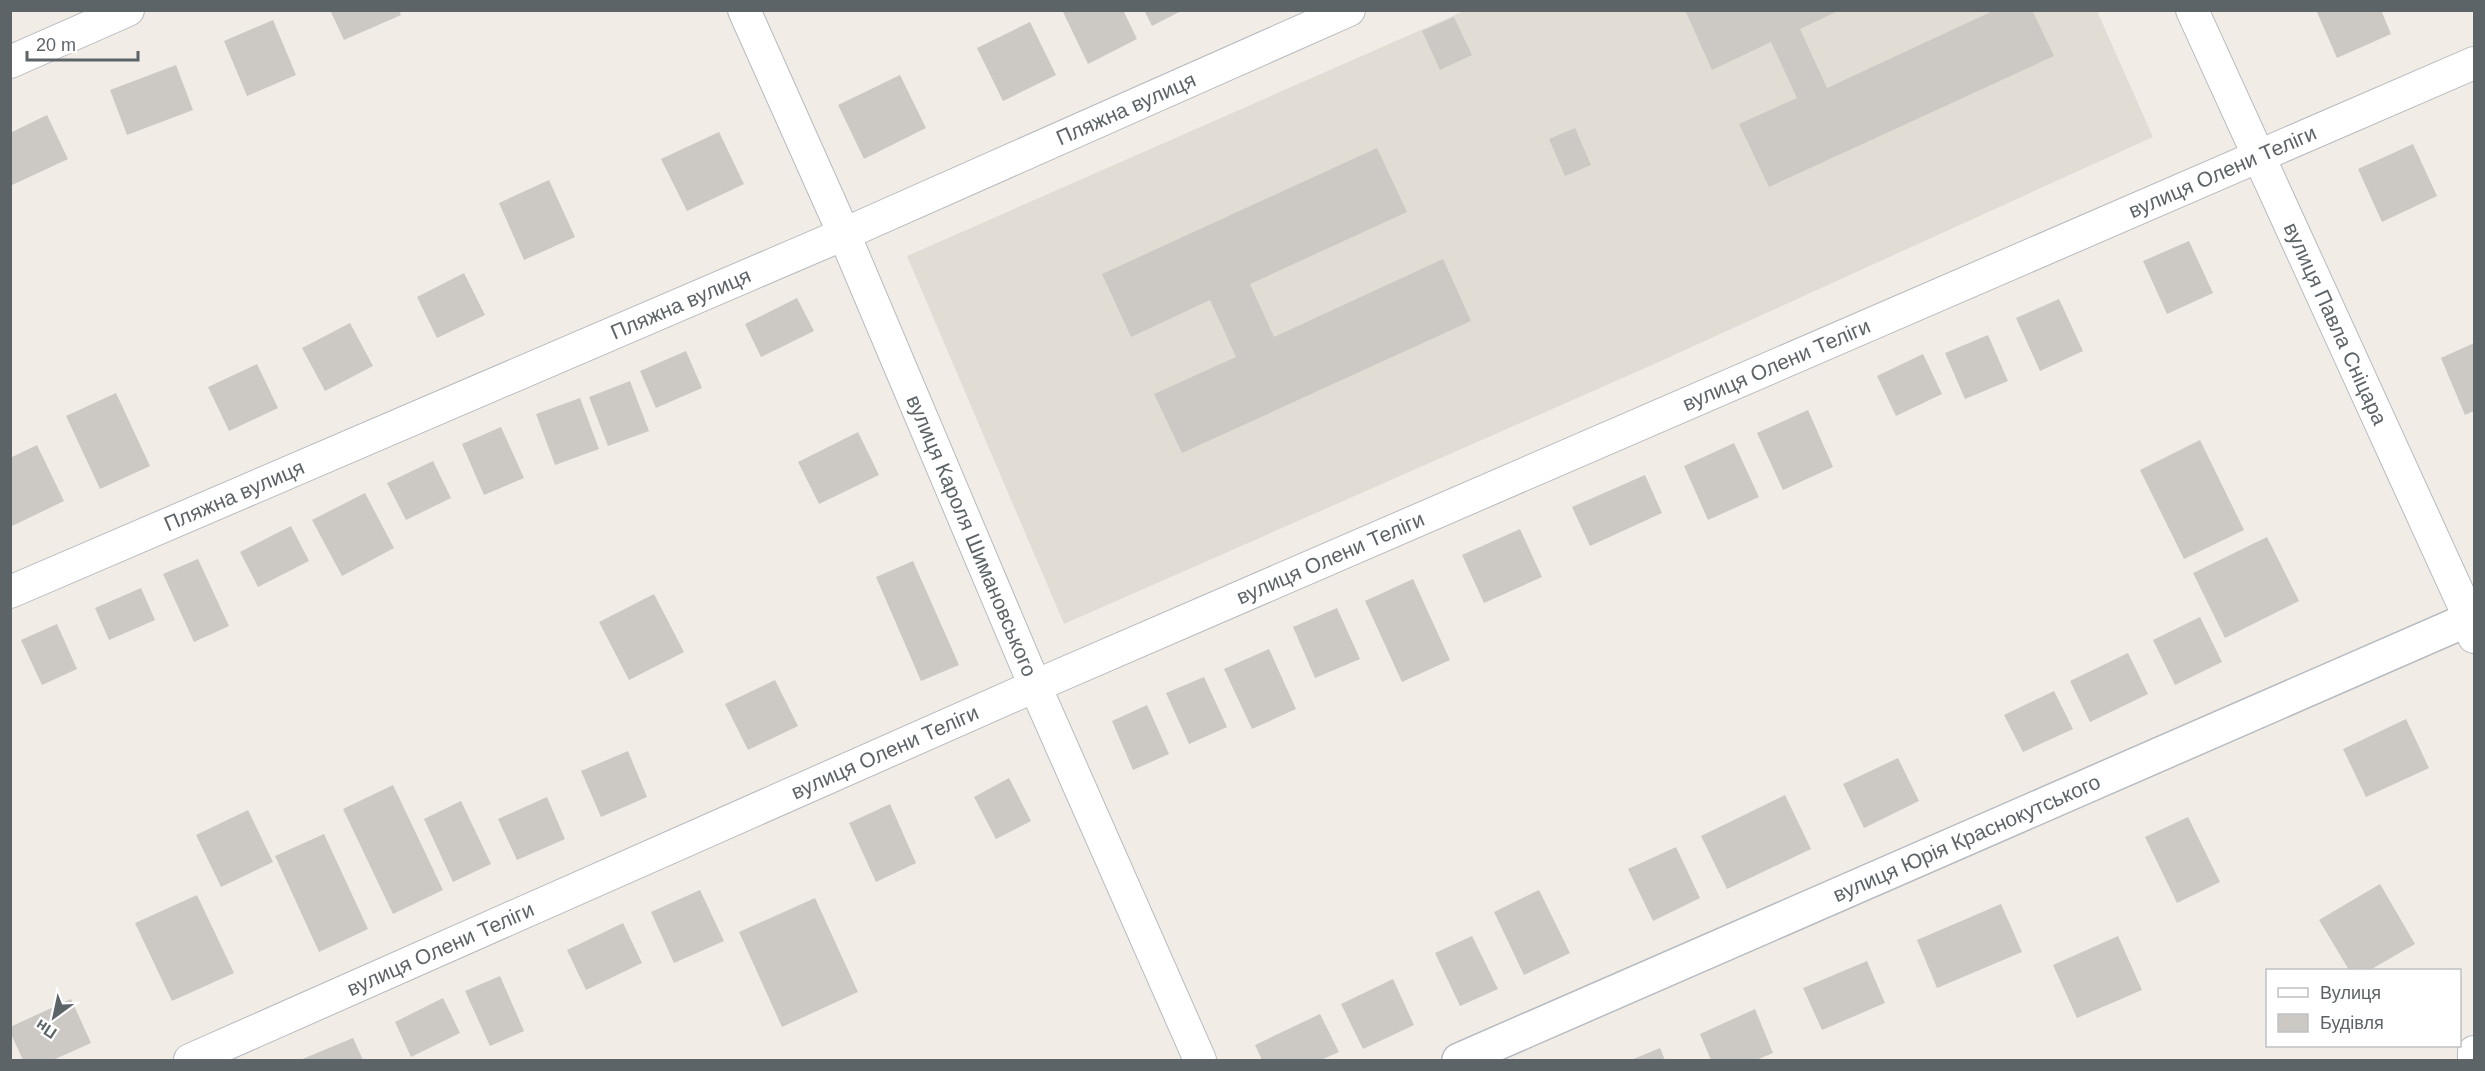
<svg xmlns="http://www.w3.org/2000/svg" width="2485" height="1071" font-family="Helvetica,sans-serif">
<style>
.education{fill:#e1ddd5}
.building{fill:#ccc8c3}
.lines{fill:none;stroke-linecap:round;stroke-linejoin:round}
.street-casing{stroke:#b6babe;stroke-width:34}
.secondary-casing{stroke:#b7bcc1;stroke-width:36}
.street{stroke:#fff;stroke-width:32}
.secondary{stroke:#fff;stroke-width:33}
.labels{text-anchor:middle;stroke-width:5;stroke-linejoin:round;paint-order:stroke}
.street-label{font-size:21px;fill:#5d6468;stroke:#fff}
</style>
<rect width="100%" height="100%" fill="#f1ede6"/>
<!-- education -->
<path class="education" d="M 1464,11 L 2097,11 L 2153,137 L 1652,365 L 1064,624 L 907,256 Z"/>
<!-- building -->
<path class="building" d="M 330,10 L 399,10 L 401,15 L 344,40 Z
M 1066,10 L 1123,10 L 1137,39 L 1088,64 L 1063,12 Z
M 1144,10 L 1183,10 L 1152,26 Z
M 1685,10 L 1840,10 L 1800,29 L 1827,88 L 1995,10 L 2032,10 L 2054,56 L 1769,187 L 1739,124 L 1797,98 L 1771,42 L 1712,70 Z
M 2316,10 L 2381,10 L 2391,34 L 2337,58 Z
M 1454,17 L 1472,55 L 1440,70 L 1422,31 Z
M 273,20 L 296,75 L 247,96 L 224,41 Z
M 1030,22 L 1056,75 L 1003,101 L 977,48 Z
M 176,65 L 193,110 L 127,135 L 110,90 Z
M 900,75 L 926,128 L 864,159 L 838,105 Z
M 47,115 L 68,159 L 10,186 L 10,133 Z
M 1575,128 L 1591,165 L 1565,176 L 1549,139 Z
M 719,132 L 744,184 L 687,211 L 661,159 Z
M 2413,144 L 2437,196 L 2382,222 L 2358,169 Z
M 1377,148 L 1407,212 L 1250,284 L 1274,337 L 1443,259 L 1471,321 L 1182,453 L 1154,394 L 1236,357 L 1210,300 L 1131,337 L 1102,274 Z
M 549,180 L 575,237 L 524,260 L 499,203 Z
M 2189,241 L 2213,293 L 2167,314 L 2143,261 Z
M 464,273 L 485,315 L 437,338 L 417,297 Z
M 797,298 L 814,331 L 761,357 L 745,324 Z
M 2059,299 L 2083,351 L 2040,371 L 2016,318 Z
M 350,323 L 373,366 L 325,391 L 302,348 Z
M 1988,335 L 2008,381 L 1965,399 L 1945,353 Z
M 2474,343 L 2474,411 L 2465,415 L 2441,358 Z
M 686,351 L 702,388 L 656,408 L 640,371 Z
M 1923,354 L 1942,394 L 1896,416 L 1877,376 Z
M 257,364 L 278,408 L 229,431 L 208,387 Z
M 630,381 L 649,431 L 608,446 L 589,397 Z
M 116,393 L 150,466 L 100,489 L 66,416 Z
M 580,398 L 599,449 L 555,465 L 536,414 Z
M 1808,410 L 1833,467 L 1783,490 L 1757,433 Z
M 501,427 L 524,478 L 484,495 L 462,444 Z
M 858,432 L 879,475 L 819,504 L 798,462 Z
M 2200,440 L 2244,530 L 2184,559 L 2140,470 Z
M 1734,443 L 1759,497 L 1708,520 L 1684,466 Z
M 37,445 L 64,501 L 10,527 L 10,458 Z
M 433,461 L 451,498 L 406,520 L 387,483 Z
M 1645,475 L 1662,513 L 1590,546 L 1572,507 Z
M 365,493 L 394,548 L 342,576 L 312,520 Z
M 291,526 L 309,561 L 258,587 L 240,552 Z
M 1520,529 L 1542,577 L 1484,603 L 1462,555 Z
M 2267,537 L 2299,601 L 2225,638 L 2193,573 Z
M 198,559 L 229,626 L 194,642 L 163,574 Z
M 913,561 L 959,665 L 921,681 L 876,577 Z
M 1413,579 L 1450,660 L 1402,682 L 1365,601 Z
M 141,588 L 155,620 L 109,640 L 95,608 Z
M 654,594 L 684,652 L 629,680 L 599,622 Z
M 1337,608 L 1360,659 L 1315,678 L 1293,627 Z
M 2200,617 L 2222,662 L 2175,685 L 2153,640 Z
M 57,624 L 77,669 L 42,685 L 21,640 Z
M 1269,649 L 1296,709 L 1252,729 L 1224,669 Z
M 2128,653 L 2148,694 L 2090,722 L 2070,681 Z
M 1204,677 L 1227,727 L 1189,744 L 1166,693 Z
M 775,680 L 798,726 L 748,750 L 725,704 Z
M 2054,691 L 2073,729 L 2023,752 L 2004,715 Z
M 1147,705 L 1169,754 L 1133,770 L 1112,721 Z
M 2406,719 L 2429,768 L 2366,797 L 2343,749 Z
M 628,751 L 647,797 L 601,817 L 581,771 Z
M 1898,758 L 1919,801 L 1864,828 L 1843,784 Z
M 1009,778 L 1031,821 L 996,839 L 974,797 Z
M 393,785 L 443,890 L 393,914 L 343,809 Z
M 1785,795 L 1811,849 L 1727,889 L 1701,836 Z
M 547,797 L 565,839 L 517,860 L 498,819 Z
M 461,801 L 491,864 L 453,882 L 424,819 Z
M 890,804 L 916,863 L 876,882 L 849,823 Z
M 248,810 L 273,862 L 221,887 L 196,835 Z
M 2188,817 L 2220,882 L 2177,903 L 2145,837 Z
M 324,834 L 368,929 L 319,952 L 275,856 Z
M 1676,847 L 1700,898 L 1653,921 L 1628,869 Z
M 2380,884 L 2415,944 L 2370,970 L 2349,970 L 2319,920 Z
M 700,890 L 724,941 L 674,963 L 651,912 Z
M 1539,890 L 1570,953 L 1524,975 L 1494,912 Z
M 197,895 L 234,973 L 172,1001 L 135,923 Z
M 815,898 L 858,992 L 782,1027 L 739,932 Z
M 2001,904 L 2022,952 L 1937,988 L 1917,940 Z
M 623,923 L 642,963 L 586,990 L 567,950 Z
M 1472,936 L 1498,989 L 1460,1006 L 1435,953 Z
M 2118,936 L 2142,990 L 2077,1018 L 2053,965 Z
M 1867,961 L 1885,1003 L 1822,1030 L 1803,988 Z
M 500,976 L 524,1031 L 490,1046 L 465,991 Z
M 1393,979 L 1414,1025 L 1363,1049 L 1341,1004 Z
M 443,998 L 460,1033 L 411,1057 L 395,1022 Z
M 71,999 L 91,1043 L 53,1060 L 23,1060 L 10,1032 L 10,1027 Z
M 1755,1009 L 1773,1053 L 1756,1060 L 1711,1060 L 1700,1034 Z
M 1320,1014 L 1339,1052 L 1321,1060 L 1262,1060 L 1255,1045 Z
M 353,1038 L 363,1060 L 300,1060 Z
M 1660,1048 L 1665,1060 L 1631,1060 Z"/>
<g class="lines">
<defs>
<g id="street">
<path id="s1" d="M 744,10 L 844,234 L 1035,686 L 1200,1060"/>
<path id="s2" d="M 2192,10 L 2470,619 L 2474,637"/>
<path d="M 10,62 L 128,10"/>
<path id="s3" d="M 10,592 L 844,234 L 1349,10"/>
<path id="s4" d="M 190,1060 L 1035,686 L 2474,63"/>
<path d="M 2474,1060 L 2474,1052"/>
</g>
<g id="secondary">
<path id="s5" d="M 1459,1060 L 2474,617"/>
</g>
</defs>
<!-- street casing -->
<use href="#street" class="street-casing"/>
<!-- secondary casing -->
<use href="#secondary" class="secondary-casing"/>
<!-- street -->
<use href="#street" class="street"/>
<!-- secondary -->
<use href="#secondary" class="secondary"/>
</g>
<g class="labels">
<!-- street labels -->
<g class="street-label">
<text dy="7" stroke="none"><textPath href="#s3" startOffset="1216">Пляжна вулиця</textPath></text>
<text dy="7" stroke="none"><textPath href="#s4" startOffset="2218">вулиця Олени Теліги</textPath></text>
<text dy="7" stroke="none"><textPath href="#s3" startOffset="730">Пляжна вулиця</textPath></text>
<text dy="7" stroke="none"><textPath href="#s2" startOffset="345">вулиця Павла Сніцара</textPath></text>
<text dy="7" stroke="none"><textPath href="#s4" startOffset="1732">вулиця Олени Теліги</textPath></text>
<text dy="7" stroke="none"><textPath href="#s3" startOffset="244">Пляжна вулиця</textPath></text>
<text dy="7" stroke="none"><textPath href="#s1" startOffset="573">вулиця Кароля Шимановського</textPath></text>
<text dy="7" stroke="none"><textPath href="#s4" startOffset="1246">вулиця Олени Теліги</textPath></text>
<text dy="7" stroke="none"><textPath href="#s4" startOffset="760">вулиця Олени Теліги</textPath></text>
<text dy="7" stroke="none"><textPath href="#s5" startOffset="554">вулиця Юрія Краснокутського</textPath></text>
<text dy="7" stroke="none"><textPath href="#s4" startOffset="274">вулиця Олени Теліги</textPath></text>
</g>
</g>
<!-- border -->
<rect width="2485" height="1071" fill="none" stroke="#5d6468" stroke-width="24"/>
<!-- legend -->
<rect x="2266" y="969" width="195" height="78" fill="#ffffff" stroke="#bec1c3" stroke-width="1.5"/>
<rect x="2278" y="988" width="30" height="9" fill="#ffffff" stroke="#bec1c3" stroke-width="1.5"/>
<text x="2320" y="999" font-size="18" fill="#5d6468">Вулиця</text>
<rect x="2278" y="1014" width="30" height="18" fill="#ccc8c3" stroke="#bec1c3" stroke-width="1.5"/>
<text x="2320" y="1029" font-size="18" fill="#5d6468">Будівля</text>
<!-- north arrow -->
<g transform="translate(54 1017) rotate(213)" stroke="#ffffff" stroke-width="4.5" paint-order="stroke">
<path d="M0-4.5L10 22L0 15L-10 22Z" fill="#5d6468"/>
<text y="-9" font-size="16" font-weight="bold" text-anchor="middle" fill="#5d6468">Пн</text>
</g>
<!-- scale -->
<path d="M27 51v9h111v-9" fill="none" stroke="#5d6468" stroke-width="3"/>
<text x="36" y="51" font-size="18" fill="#5d6468" stroke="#ffffff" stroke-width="4.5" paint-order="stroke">20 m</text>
</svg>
